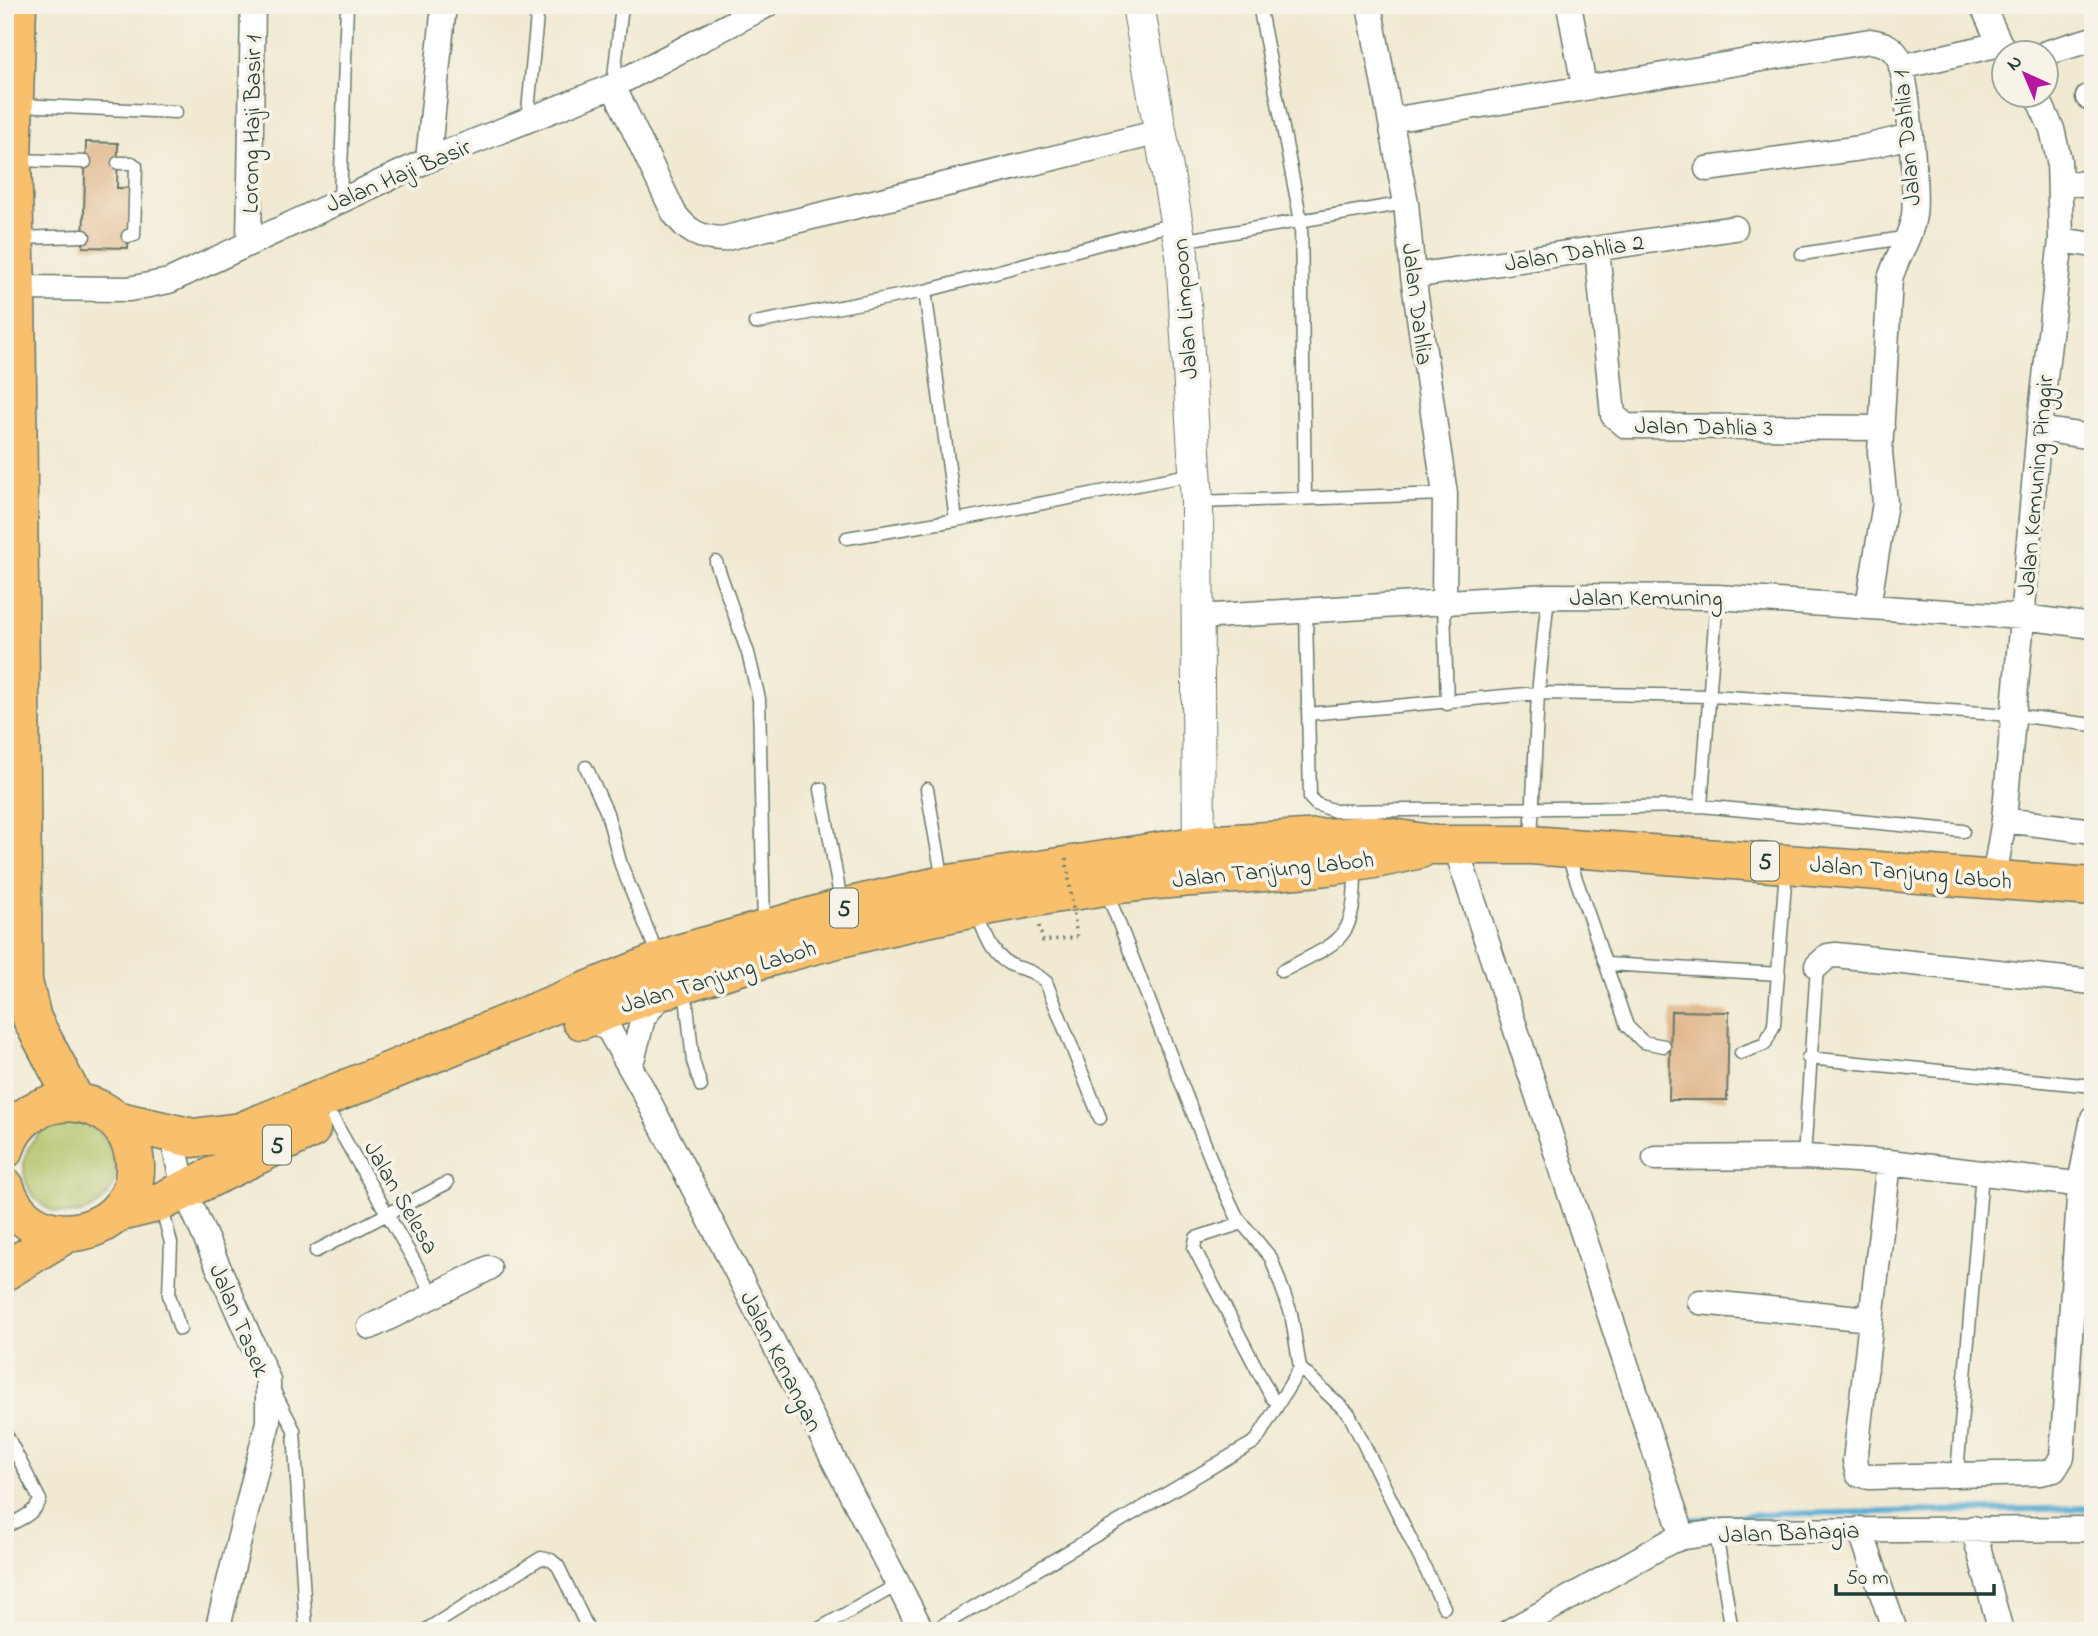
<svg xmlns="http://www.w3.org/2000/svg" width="2098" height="1636" font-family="'Indie Flower',sans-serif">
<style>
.green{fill:#adc165;stroke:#667f4c;stroke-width:2}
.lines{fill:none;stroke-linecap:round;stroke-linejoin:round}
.stream{stroke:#57abd3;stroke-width:6}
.building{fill:#dfb285}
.service-casing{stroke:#68796b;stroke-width:15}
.minor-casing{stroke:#68796b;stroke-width:27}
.tertiary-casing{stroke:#68796b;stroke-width:34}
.primary-casing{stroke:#68796b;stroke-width:41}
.trunk-casing{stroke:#68796b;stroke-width:41}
.path{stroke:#68796b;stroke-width:3.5;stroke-dasharray:2 5;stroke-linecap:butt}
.service{stroke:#fff;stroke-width:12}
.minor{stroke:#fff;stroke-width:24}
.tertiary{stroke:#fff;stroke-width:32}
.primary{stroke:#f8bf6c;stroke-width:38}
.trunk{stroke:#f8bf6c;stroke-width:38}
.path-bridge{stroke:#68796b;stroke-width:3.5;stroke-dasharray:2 5;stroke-linecap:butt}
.labels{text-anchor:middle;stroke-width:7;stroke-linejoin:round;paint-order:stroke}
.shield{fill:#f7f3e8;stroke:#60746a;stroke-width:2}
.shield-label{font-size:23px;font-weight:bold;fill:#1f3d34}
.street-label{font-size:24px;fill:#1f3d34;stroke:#f7f3e8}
</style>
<rect width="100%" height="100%" fill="#f7f3e8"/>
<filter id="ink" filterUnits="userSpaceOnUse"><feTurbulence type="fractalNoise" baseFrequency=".0143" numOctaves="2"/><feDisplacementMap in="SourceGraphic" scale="14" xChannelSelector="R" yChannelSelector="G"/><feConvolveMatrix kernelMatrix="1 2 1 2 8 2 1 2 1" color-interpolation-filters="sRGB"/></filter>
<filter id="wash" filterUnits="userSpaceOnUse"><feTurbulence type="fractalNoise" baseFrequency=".00686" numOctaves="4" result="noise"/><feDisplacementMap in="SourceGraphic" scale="28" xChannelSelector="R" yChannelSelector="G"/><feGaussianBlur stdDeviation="1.57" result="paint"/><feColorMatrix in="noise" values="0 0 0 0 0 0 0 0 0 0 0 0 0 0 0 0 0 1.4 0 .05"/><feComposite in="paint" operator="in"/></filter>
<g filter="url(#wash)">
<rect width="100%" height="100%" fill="#f1e9d2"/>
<!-- green -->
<path class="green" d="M24 1168a46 46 0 1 1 92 0a46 46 0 1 1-92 0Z"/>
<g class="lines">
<!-- stream -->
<path class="stream" d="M 1683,1523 L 1688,1520 L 1777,1514 L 2093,1508
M 1492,1631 L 1506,1623"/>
</g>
<g id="blocks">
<!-- building -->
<path class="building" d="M 86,142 L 118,143 L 117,188 L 130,188 L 128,248 L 83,247 Z
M 1671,1011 L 1729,1012 L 1727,1100 L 1669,1100 Z"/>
</g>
</g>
<g filter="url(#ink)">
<use href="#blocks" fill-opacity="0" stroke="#68796b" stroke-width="2"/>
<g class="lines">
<defs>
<path id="service" d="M 1259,5 L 1301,221 L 1305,498
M 613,86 L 622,5
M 17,105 L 176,112
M 527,122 L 538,5
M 15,160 L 85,162
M 118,163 L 132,163 L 136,166 L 134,235 L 128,236
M 340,199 L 347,5
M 17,238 L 84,236
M 1180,241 L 1406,203
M 1802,254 L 1909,237
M 925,291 L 956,520 L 1194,474
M 755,323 L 925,291 L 1177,223
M 1197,502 L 1445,494
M 847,538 L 956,520
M 716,562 L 748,653 L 759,699 L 764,927
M 1444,605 L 1447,704
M 1306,612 L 1310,798 L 1316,804 L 1335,811 L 1701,806 L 1963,831
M 1308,714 L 1538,693 L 1711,696 L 2014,715 L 2093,725
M 586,767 L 607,813 L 621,865 L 659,958
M 821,789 L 841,902
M 927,789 L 943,881
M 1701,806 L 1717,597
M 1531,841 L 1538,693 L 1548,596
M 1567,853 L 1627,1026 L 1643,1042 L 1664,1046
M 977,913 C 985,934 992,959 1016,967 C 1028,970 1036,973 1046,982 L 1100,1118
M 1607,964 L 1779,974
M 1282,971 C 1343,940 1355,941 1355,868
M 685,987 L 693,1061 L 701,1086
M 1741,1053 L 1765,1044 L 1774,1025 L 1786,870
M 1808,1058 L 2093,1086
M 333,1119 L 434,1296
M 1804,1157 L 1817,966
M 161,1205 L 171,1243 L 169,1295 L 180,1329
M 1242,1223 L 1196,1238 L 1194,1248 L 1272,1398
M 316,1251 L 447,1183
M 1300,1368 L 1349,1414 L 1444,1607
M 273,1389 L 294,1430 L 306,1631
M 5,1432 L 40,1500 C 35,1514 18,1520 5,1527
M 1957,1473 L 1982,1173
M 1716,1533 L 1732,1631
M 424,1631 L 541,1558 L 551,1560 L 558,1566 L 589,1631
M 815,1631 L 897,1585
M 933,1631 L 1256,1441 L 1300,1368 L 1291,1313 L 1271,1258 L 1237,1217 L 1215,1170 L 1106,890"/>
<path id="minor" d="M 1369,5 L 1406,203 L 1413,276 L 1445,494 L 1444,605
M 1569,5 L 1584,86
M 1982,5 L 2000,44 L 2008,52
M 2046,53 L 2093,39
M 1901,67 L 2000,44
M 613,86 L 674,213 C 687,231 699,238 722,239 L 1160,132
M 2088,97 L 2093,97
M 1391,120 L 1870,41 C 1882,43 1890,45 1897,55 C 1908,72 1917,192 1914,215 C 1911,238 1896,257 1890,279 L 1880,452 L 1885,503 L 1868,606
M 428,160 L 444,5
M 1707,169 L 1861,148 L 1910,136
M 2060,182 L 2093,185
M 2061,240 L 2093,245
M 249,242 L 253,5
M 1597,249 L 1613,415 L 1626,426 L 1882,428
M 1413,276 L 1735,228
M 16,288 L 129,289 L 169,281 L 428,160 L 613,86 L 767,5
M 2039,429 L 2093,437
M 1198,617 L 1548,596 L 1717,597 L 2023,617 L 2093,626
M 2004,820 L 2093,831
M 1455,845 L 1683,1537
M 1994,878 L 2004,820 L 2039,429 L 2061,240 L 2059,160 L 2052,129 L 2036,94
M 1817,966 L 1828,956 L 1836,955 L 2093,982
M 588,1017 L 609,1030 L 643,1090 L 922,1631
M 633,1057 L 643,1018 L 663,992
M 172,1135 L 184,1189 L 268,1380 L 268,1422 L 217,1631
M 1655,1158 L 1804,1157 L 1889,1162 L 2093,1186
M 1889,1162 L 1855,1461 L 1858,1474 L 1869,1477 L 2040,1473 L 2054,1470 L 2062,1457 L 2080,1183 L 2093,1118
M 1700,1302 L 1870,1319
M 370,1327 L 489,1268
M 1973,1528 L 2001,1631
M 1860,1529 L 1895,1631
M 1510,1631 L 1669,1542 L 1683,1537 L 1727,1531 L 2093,1529"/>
<path id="tertiary" d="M 1138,5 L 1182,254 L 1197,502 L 1199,867"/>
<path id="primary" d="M 5,1271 L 65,1234"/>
<path id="trunk" d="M 17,5 L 12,160 L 16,288 L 23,981 L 32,1019 L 75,1101
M 581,1020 C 749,955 927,912 1105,886 C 1210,871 1317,876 1420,849
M 115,1120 L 193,1138 L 240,1132 L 678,954 L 842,908 L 943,885 L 1201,845 L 1373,835 L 1436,845 L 1531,845 L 2093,887
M 5,1149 C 24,1084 122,1088 134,1156 C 147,1235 30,1265 5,1187
M 116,1213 L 160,1202 L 311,1129"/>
</defs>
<!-- service casing -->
<use href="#service" class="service-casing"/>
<!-- minor casing -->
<use href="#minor" class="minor-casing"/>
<!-- tertiary casing -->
<use href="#tertiary" class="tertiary-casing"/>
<!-- primary casing -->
<use href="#primary" class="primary-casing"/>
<!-- trunk casing -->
<use href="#trunk" class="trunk-casing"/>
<!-- path -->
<path class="path" d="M 1039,926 L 1043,941 L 1077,937"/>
<!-- service -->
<use href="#service" class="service"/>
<!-- minor -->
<use href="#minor" class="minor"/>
<!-- tertiary -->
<use href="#tertiary" class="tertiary"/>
<!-- primary -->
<use href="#primary" class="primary"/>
<!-- trunk -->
<use href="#trunk" class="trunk"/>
<!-- path-bridge -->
<path class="path-bridge" d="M 1066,858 L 1077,937"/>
</g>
</g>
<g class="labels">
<!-- shield labels -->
<g class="shield">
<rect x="1751" y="841.5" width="28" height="39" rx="5"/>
<rect x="830" y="888.5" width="28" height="39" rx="5"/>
<rect x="263" y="1125.5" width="28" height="39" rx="5"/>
</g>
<g class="shield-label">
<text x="1765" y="869">5</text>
<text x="844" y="916">5</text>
<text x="277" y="1153">5</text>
</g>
<!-- street labels -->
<g class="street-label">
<text transform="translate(251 124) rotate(-89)" y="8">Lorong Haji Basir 1</text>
<text transform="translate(1906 138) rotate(-95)" y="8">Jalan Dahlia 1</text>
<text transform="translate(398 175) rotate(-23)" y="8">Jalan Haji Basir</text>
<text transform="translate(1574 252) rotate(-9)" y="8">Jalan Dahlia 2</text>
<text transform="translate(1418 304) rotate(83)" y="8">Jalan Dahlia</text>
<text transform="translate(1184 309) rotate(-94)" y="8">Jalan Limpoon</text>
<text transform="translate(1704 426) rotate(1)" y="8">Jalan Dahlia 3</text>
<text transform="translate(2035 485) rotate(-85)" y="8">Jalan Kemuning Pinggir</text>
<text x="1646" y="605">Jalan Kemuning</text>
<text transform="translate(1273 869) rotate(-6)" y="8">Jalan Tanjung Laboh</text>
<text transform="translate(1911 872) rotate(5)" y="8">Jalan Tanjung Laboh</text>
<text transform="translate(718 976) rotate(-17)" y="8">Jalan Tanjung Laboh</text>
<text transform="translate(402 1197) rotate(60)" y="8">Jalan Selesa</text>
<text transform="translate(240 1320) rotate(67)" y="8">Jalan Tasek</text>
<text transform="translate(782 1361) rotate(63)" y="8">Jalan Kenangan</text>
<text transform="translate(1789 1532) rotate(-2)" y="8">Jalan Bahagia</text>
</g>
</g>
<!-- margin -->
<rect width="2098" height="1636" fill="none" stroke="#f7f3e8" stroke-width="28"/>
<!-- north arrow -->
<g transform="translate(2025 74) rotate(316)"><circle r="33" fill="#f7f3e8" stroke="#a1aaa0" stroke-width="2"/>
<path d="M0-5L12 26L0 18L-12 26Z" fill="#b5179e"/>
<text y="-10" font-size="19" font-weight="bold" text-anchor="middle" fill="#1f3d34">N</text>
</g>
<!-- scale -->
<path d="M1836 1584v10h158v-10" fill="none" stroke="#1f3d34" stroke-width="3.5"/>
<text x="1846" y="1584" font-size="21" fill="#1f3d34" stroke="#f7f3e8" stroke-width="5" paint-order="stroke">50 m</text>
</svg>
